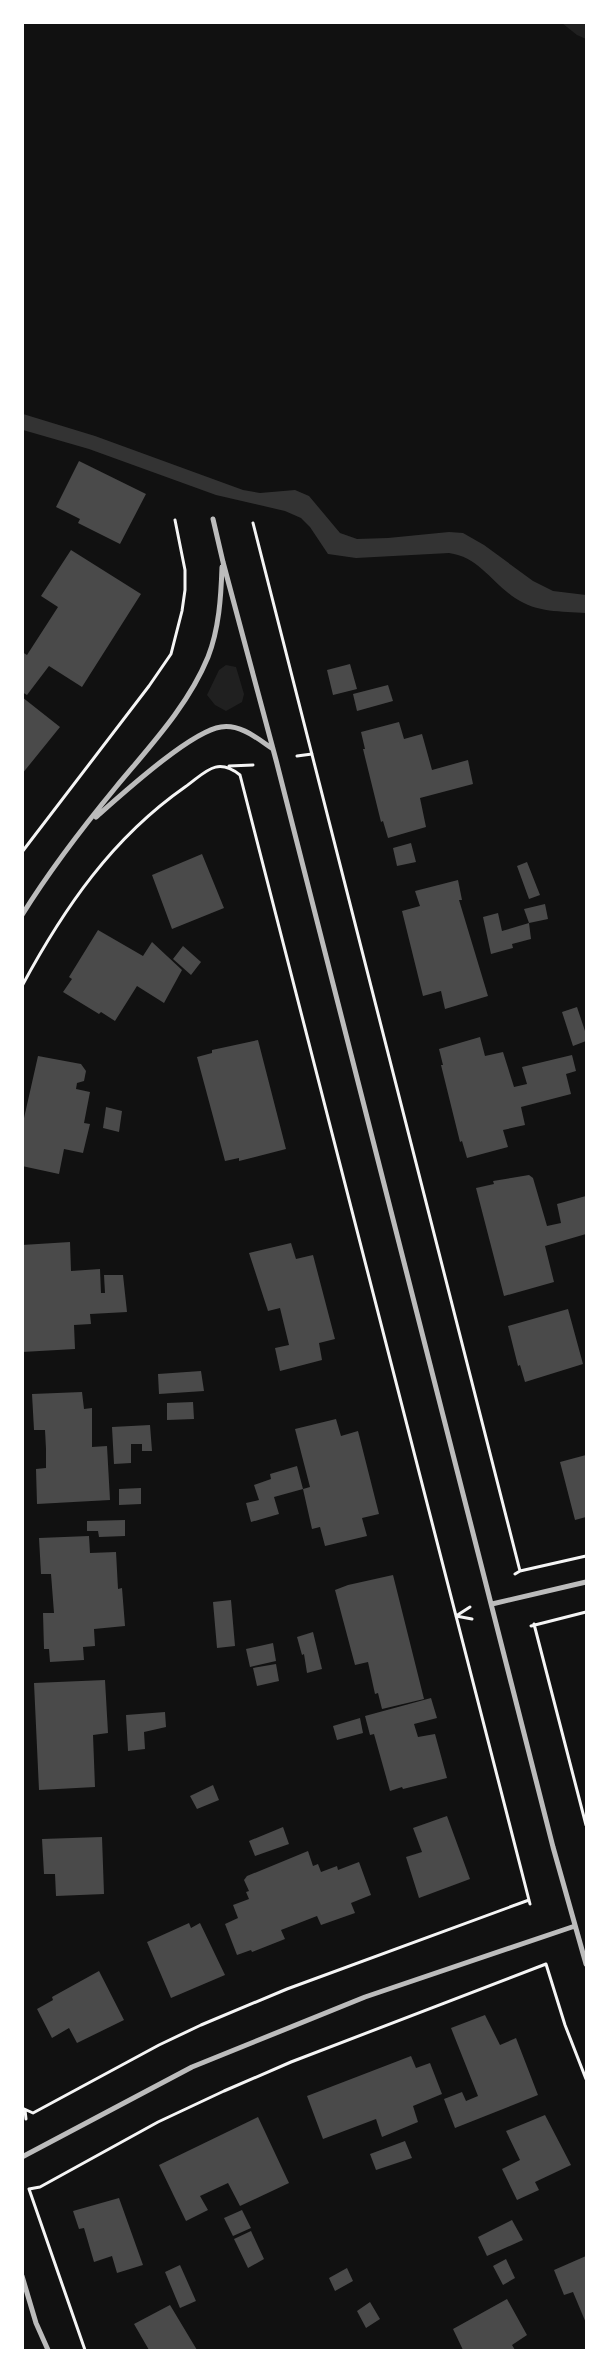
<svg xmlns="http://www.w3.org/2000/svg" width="609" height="2373" font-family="Arial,sans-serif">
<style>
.green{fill:#202020}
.water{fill:#333}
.building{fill:#4a4a4a}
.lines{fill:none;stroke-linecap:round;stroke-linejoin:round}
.path{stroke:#f5f5f5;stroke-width:3}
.minor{stroke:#bcbcbc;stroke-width:5}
</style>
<rect width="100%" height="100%" fill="#111"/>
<!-- green -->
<path class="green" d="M 562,23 L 586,23 L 586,39 L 577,35 Z
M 226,665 L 236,667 L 244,694 L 242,702 L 226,711 L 215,705 L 207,695 L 219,670 Z"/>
<!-- water -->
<path class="water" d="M 23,414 L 95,436 L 243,490 L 260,493 L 295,490 L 309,496 L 340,533 L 357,539 L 388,538 L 449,532 L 463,533 L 484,545 L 533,581 L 553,591 L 586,595 L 586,613 C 561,611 537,613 515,598 C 491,582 479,557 449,553 L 356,558 L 328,554 L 310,527 L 301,518 L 285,511 L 216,495 L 89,449 L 23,430 Z"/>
<!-- building -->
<path class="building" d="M 79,461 L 146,494 L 120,544 L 78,523 L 80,519 L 56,507 Z
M 71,550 L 141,594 L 82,687 L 49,666 L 27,695 L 22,692 L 22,652 L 27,655 L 58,607 L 41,596 Z
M 350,664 L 357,689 L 333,695 L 327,670 Z
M 388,685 L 393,701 L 357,711 L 353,694 Z
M 22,697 L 60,727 L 22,774 Z
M 399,722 L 404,739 L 422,734 L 432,770 L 468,760 L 473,784 L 420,798 L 426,827 L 388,838 L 383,821 L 381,822 L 363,749 L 365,749 L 361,732 Z
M 411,843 L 416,862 L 397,866 L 393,848 Z
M 202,854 L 224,908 L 172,929 L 152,875 Z
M 527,862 L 540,895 L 529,899 L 517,866 Z
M 458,880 L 462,900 L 459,900 L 488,996 L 445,1009 L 441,991 L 423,996 L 402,911 L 420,906 L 415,891 Z
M 545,904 L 548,919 L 529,923 L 524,909 Z
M 498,913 L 502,931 L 529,923 L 531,939 L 512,944 L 513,948 L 491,954 L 483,917 Z
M 98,930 L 143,956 L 152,942 L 182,970 L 164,1003 L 137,986 L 115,1021 L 101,1012 L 99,1014 L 63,992 L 72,979 L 69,977 Z
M 183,946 L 201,962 L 191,975 L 173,959 Z
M 577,1007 L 586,1034 L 586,1041 L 573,1046 L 562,1012 Z
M 480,1037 L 485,1056 L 503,1052 L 514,1087 L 527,1084 L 522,1067 L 572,1055 L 576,1071 L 566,1074 L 571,1094 L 521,1107 L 525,1125 L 503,1130 L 508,1147 L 467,1158 L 462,1141 L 460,1142 L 441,1065 L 443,1065 L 439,1049 Z
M 258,1040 L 286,1149 L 239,1161 L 239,1158 L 225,1161 L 197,1057 L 212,1053 L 212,1050 Z
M 38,1056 L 81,1064 L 86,1071 L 84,1081 L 77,1083 L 76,1089 L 90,1092 L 84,1123 L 90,1124 L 83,1153 L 64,1149 L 59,1174 L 22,1166 L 22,1127 Z
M 106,1107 L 122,1111 L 119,1132 L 103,1128 Z
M 529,1175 L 533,1178 L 547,1226 L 561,1223 L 557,1204 L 586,1196 L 586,1234 L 545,1246 L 554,1282 L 504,1296 L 476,1188 L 494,1184 L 493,1181 Z
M 70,1242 L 71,1271 L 100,1269 L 101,1293 L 105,1293 L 104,1275 L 123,1275 L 127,1312 L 90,1314 L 91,1324 L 74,1325 L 75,1349 L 22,1352 L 22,1245 Z
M 291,1243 L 296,1259 L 313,1255 L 335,1339 L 319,1343 L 322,1360 L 280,1371 L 275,1348 L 289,1345 L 280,1308 L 268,1311 L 249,1253 Z
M 568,1309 L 583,1364 L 525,1382 L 520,1365 L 518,1366 L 508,1326 Z
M 201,1371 L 204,1391 L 159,1394 L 158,1374 Z
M 82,1392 L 84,1409 L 92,1408 L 92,1447 L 107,1446 L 110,1500 L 37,1504 L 36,1469 L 46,1468 L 46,1449 L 45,1430 L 34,1430 L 32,1394 Z
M 193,1402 L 194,1419 L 167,1420 L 167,1403 Z
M 336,1419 L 341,1436 L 358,1431 L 379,1514 L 362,1518 L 367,1536 L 325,1546 L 320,1527 L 312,1529 L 303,1489 L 310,1487 L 295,1429 Z
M 150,1425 L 152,1451 L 142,1451 L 142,1444 L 131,1444 L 131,1463 L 114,1464 L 112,1427 Z
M 586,1455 L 586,1517 L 575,1520 L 560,1462 Z
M 297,1466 L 303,1489 L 274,1497 L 279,1514 L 251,1522 L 246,1503 L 259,1500 L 254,1485 L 271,1479 L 270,1474 Z
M 141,1488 L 141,1504 L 119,1505 L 119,1489 Z
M 125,1520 L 125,1536 L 99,1537 L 98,1531 L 87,1531 L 87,1521 Z
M 89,1536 L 90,1553 L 116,1552 L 118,1589 L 122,1588 L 125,1626 L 94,1629 L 95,1646 L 83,1647 L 84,1660 L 50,1662 L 49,1649 L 44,1649 L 43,1613 L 54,1613 L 51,1574 L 41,1574 L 39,1538 Z
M 393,1575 L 424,1699 L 382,1709 L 378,1693 L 375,1694 L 368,1662 L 355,1665 L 335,1590 L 348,1585 Z
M 231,1600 L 235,1646 L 217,1648 L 213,1602 Z
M 313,1632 L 322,1669 L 307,1673 L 304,1654 L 302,1655 L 297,1637 Z
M 273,1643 L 276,1661 L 250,1667 L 246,1649 Z
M 276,1664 L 279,1681 L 257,1686 L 253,1668 Z
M 105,1680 L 108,1733 L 93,1735 L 95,1787 L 39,1790 L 34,1683 Z
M 431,1698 L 437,1718 L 414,1724 L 418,1737 L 435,1734 L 447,1778 L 403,1789 L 402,1787 L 390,1791 L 374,1734 L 370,1735 L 365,1716 Z
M 165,1712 L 166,1727 L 144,1732 L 145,1749 L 128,1751 L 126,1715 Z
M 360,1718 L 363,1733 L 337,1740 L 333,1726 Z
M 213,1785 L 219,1800 L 197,1809 L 190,1796 Z
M 447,1816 L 470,1879 L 419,1898 L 406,1857 L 422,1852 L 413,1828 Z
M 283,1827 L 289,1844 L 255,1856 L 249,1841 Z
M 102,1837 L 104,1894 L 56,1896 L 55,1874 L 44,1874 L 42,1839 Z
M 308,1851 L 313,1866 L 318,1864 L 321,1872 L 337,1866 L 338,1870 L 359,1862 L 371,1895 L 351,1903 L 355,1913 L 321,1925 L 317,1916 L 281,1930 L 285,1939 L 252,1952 L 251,1950 L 237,1955 L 225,1924 L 238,1918 L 233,1905 L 249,1899 L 246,1892 L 249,1891 L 244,1880 L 247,1876 Z
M 189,1923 L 191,1928 L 200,1923 L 225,1975 L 171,1998 L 147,1942 Z
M 99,1971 L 124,2020 L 77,2043 L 69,2028 L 52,2038 L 37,2009 L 53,2000 L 52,1997 Z
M 485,2015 L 500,2045 L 516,2038 L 538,2095 L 455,2128 L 444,2099 L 462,2092 L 466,2101 L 478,2096 L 451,2028 Z
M 411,2056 L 416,2068 L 430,2063 L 442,2094 L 413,2106 L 418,2122 L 382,2137 L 376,2119 L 323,2139 L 307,2096 Z
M 545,2115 L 571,2165 L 535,2182 L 539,2190 L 517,2200 L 502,2169 L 520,2160 L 506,2131 Z
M 258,2117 L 289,2183 L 240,2206 L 228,2183 L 200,2196 L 208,2210 L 186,2221 L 159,2165 Z
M 405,2141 L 412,2158 L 376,2170 L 370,2154 Z
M 119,2198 L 143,2265 L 117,2273 L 112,2256 L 94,2262 L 84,2228 L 79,2229 L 73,2211 Z
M 242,2210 L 251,2228 L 233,2236 L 224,2218 Z
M 512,2220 L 523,2240 L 487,2256 L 478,2237 Z
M 251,2231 L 264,2259 L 248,2268 L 234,2239 Z
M 586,2256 L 586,2323 L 573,2292 L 564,2295 L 554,2270 Z
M 506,2259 L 515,2278 L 503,2285 L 493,2266 Z
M 180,2265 L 196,2301 L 180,2308 L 165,2272 Z
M 347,2268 L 353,2281 L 335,2291 L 329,2278 Z
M 507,2299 L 527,2335 L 512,2345 L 515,2350 L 463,2350 L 453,2329 Z
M 370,2302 L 380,2319 L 366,2328 L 357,2311 Z
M 170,2305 L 197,2350 L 149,2350 L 134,2324 Z"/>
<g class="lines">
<!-- path -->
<path class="path" d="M 253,523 L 520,1571 L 515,1574
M 297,756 L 312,754
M 229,766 L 253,765
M 22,852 L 149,686 L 171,654 L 182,611 L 185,590 L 185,570 L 175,520
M 22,986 C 64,908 112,838 185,787 C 205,773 216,756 240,775 L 530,1904
M 520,1571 L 586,1556
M 470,1607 L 456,1616 L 472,1619
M 534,1624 L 586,1825
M 531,1626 L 586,1612
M 22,2108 L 33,2113 L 159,2045 L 201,2025 L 287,1989 L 529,1900
M 22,2112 L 25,2110 L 26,2119
M 85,2350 L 29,2189 L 40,2187 L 158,2122 L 224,2091 L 291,2062 L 546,1964 L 565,2025 L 586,2079"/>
<!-- minor -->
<path class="minor" d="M 213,519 L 223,562 L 276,760 L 553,1847 L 586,1964
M 96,817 C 121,795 191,731 221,727 C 241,724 258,739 273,749
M 22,915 C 50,870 83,827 116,787 C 150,746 188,706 208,657 C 219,629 221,597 222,567
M 492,1604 L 586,1582
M 22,2157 L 192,2067 L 365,1997 L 575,1926
M 22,2276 L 36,2323 L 48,2350"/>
</g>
<!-- border -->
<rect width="609" height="2373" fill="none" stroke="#ffffff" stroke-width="48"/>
</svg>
